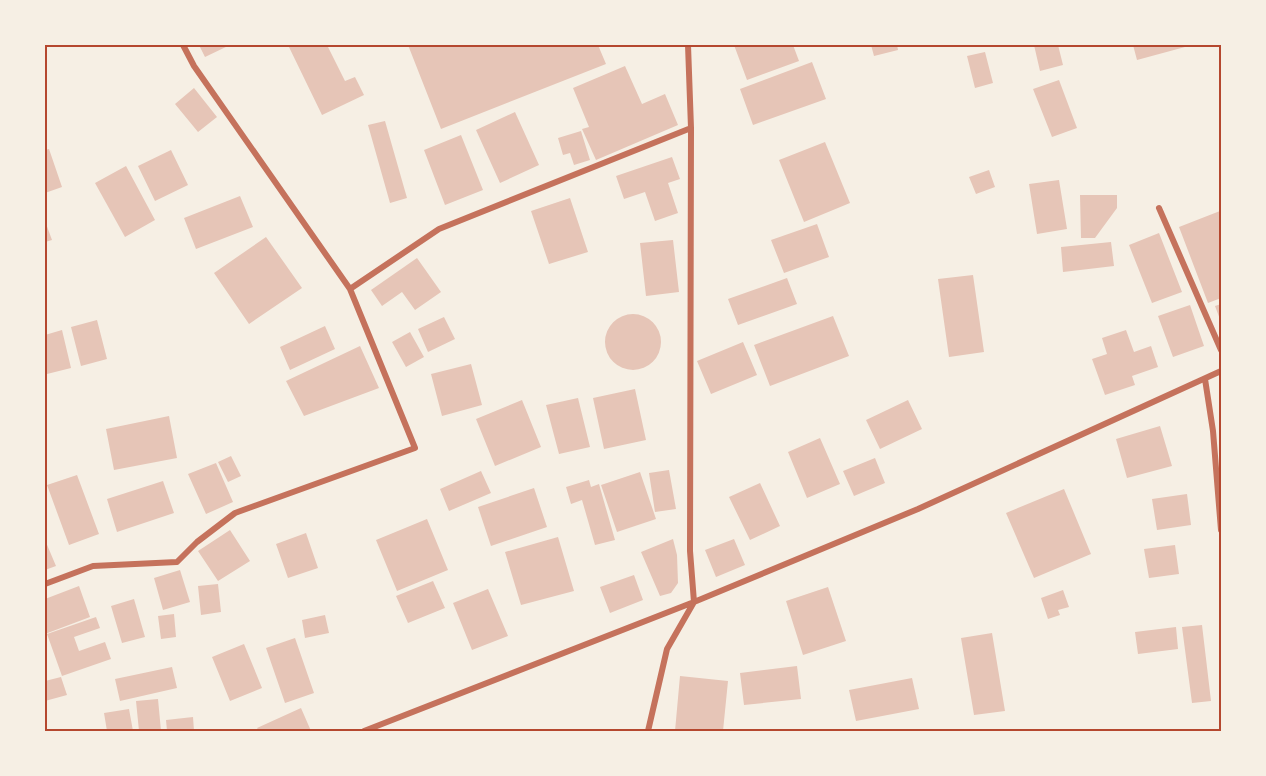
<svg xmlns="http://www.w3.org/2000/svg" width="1266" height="776" font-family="'Space Grotesk',sans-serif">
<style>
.building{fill:#e6c5b7}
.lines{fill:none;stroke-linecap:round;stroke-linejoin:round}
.minor{stroke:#c5725c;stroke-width:6}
.neatline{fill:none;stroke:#b5482f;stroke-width:2}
</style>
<rect width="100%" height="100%" fill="#f6efe4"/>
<!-- building -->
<path class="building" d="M 199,45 L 230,45 L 205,57 Z
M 288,45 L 327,45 L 345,81 L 355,77 L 364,95 L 322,115 Z
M 408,45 L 598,45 L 606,64 L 441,129 Z
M 734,45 L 793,45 L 799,61 L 747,80 Z
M 871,45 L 897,45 L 898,50 L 874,56 Z
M 1034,45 L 1058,45 L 1063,65 L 1040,71 Z
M 1133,45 L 1184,45 L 1185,47 L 1137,60 Z
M 985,52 L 993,83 L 975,88 L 967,56 Z
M 812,62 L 826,99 L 753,125 L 740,89 Z
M 625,66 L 642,104 L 665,94 L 678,125 L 596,160 L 582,129 L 589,127 L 573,88 Z
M 1059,80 L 1077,128 L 1052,137 L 1033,89 Z
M 194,88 L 217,117 L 198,132 L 175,104 Z
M 515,112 L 539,165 L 500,183 L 476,130 Z
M 385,121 L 407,198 L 390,203 L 368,125 Z
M 581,131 L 590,160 L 574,165 L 570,153 L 563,155 L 558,138 Z
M 461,135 L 483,190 L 445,205 L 424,150 Z
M 825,142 L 850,203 L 804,222 L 779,160 Z
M 49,149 L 62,187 L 45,193 L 45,150 Z
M 171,150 L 188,185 L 155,201 L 138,166 Z
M 672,157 L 680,179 L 668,183 L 678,213 L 655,221 L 645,192 L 624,199 L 616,176 Z
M 126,166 L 155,220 L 125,237 L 95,183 Z
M 989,170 L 995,187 L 976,194 L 969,177 Z
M 1059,180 L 1067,229 L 1037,234 L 1029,184 Z
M 1080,195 L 1117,195 L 1117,208 L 1095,238 L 1081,238 Z
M 240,196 L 253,227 L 196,249 L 184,218 Z
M 570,198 L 588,252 L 549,264 L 531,211 Z
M 1220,211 L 1221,298 L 1208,303 L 1179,227 Z
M 45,221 L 52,240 L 45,242 Z
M 817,224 L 829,257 L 784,273 L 771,240 Z
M 1159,233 L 1182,292 L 1152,303 L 1129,245 Z
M 266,237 L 302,288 L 249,324 L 214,273 Z
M 673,240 L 679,292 L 646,296 L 640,243 Z
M 1111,242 L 1114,266 L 1063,272 L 1061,247 Z
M 417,258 L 441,292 L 415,310 L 402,292 L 382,306 L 371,290 Z
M 973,275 L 984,352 L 949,357 L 938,279 Z
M 787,278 L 797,304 L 738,325 L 728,299 Z
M 1221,304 L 1221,322 L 1215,306 Z
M 1190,305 L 1204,346 L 1173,357 L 1158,316 Z
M605 342a28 28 0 1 1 56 0a28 28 0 1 1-56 0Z
M 833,316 L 849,356 L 770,386 L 754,345 Z
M 444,317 L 455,339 L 428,352 L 418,329 Z
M 97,320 L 107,359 L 81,366 L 71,327 Z
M 325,326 L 335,349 L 290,370 L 280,347 Z
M 62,330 L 71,368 L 47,374 L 45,335 Z
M 1126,330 L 1134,352 L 1151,346 L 1158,367 L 1132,376 L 1135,385 L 1105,395 L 1092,359 L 1107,354 L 1102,338 Z
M 410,332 L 424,357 L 406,367 L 392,342 Z
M 743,342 L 757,375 L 711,394 L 697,361 Z
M 360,346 L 379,388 L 304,416 L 286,381 Z
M 471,364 L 482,405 L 442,416 L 431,374 Z
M 635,389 L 646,440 L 604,449 L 593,398 Z
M 578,398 L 590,447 L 559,454 L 546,405 Z
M 522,400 L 541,447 L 495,466 L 476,419 Z
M 908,400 L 922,429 L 880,449 L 866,420 Z
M 169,416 L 177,458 L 114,470 L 106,429 Z
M 1160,426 L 1172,466 L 1127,478 L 1116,439 Z
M 820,438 L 840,484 L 807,498 L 788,452 Z
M 231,456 L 241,476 L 228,482 L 218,462 Z
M 875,458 L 885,483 L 854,496 L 843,471 Z
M 216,463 L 233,502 L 206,514 L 188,474 Z
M 669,470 L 676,509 L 655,512 L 649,473 Z
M 481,471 L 491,493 L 449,511 L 440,489 Z
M 640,472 L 656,519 L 617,532 L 601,485 Z
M 77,475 L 99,534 L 69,545 L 47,485 Z
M 589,480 L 591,487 L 599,484 L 615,540 L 595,545 L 582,500 L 571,504 L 566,487 Z
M 163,481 L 174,513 L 117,532 L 107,499 Z
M 760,483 L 780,526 L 750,540 L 729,497 Z
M 534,488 L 547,527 L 491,546 L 478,507 Z
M 1064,489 L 1091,554 L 1034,578 L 1006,513 Z
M 1187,494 L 1191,525 L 1157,530 L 1152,499 Z
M 427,519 L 448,570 L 397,591 L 376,540 Z
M 230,530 L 250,561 L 218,581 L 198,551 Z
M 306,533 L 318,568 L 288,578 L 276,544 Z
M 558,537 L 574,591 L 521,605 L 505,552 Z
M 673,539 L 677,555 L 678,583 L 671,593 L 660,596 L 641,552 Z
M 734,539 L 745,565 L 716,577 L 705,550 Z
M 45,540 L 56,566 L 45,570 Z
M 1175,545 L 1179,574 L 1149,578 L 1144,549 Z
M 180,570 L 190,602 L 163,610 L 154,578 Z
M 634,575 L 643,600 L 610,613 L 600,587 Z
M 433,581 L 445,608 L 408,623 L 396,596 Z
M 218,584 L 221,612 L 201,615 L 198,586 Z
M 79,586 L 90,617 L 45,634 L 45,599 Z
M 828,587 L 846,641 L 803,655 L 786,601 Z
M 488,589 L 508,636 L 472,650 L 453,603 Z
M 1063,590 L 1069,607 L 1058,610 L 1060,615 L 1048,619 L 1041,598 Z
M 134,599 L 145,637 L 122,643 L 111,606 Z
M 174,614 L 176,637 L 161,639 L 158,616 Z
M 325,615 L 329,633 L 305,638 L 302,620 Z
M 96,617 L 100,628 L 74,637 L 79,651 L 105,642 L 111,659 L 62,676 L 47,634 Z
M 1202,625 L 1211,701 L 1192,703 L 1182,627 Z
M 1176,627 L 1178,649 L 1138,654 L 1135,632 Z
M 992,633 L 1005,711 L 974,715 L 961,638 Z
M 295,638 L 314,693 L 285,703 L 266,648 Z
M 244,644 L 262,688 L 230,701 L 212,657 Z
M 797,666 L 801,699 L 744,705 L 740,673 Z
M 172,667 L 177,688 L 120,701 L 115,679 Z
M 680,676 L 728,681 L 723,731 L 675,731 Z
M 61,677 L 67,695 L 45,701 L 45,681 Z
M 912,678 L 919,709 L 856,721 L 849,690 Z
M 158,699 L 161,731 L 139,731 L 136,701 Z
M 301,708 L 311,731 L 259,731 L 257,728 Z
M 129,709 L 133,731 L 107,731 L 104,713 Z
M 193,717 L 194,731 L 167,731 L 166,720 Z"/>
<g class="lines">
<!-- minor -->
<path class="minor" d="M 1159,208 L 1221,350
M 350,289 L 439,229 L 691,128
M 1205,379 L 1213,431 L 1221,530
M 45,584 L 93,566 L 177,562 L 197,542 L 235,513 L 415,448 L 350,289 L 194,66 L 183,45
M 364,731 L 694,602 L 918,509 L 1221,371
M 648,731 L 667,649 L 694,602 L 690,551 L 691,128 L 688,45"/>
</g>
<!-- border -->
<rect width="1266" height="776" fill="none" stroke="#f6efe4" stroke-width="93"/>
<rect x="46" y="46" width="1174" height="684" class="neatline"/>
</svg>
